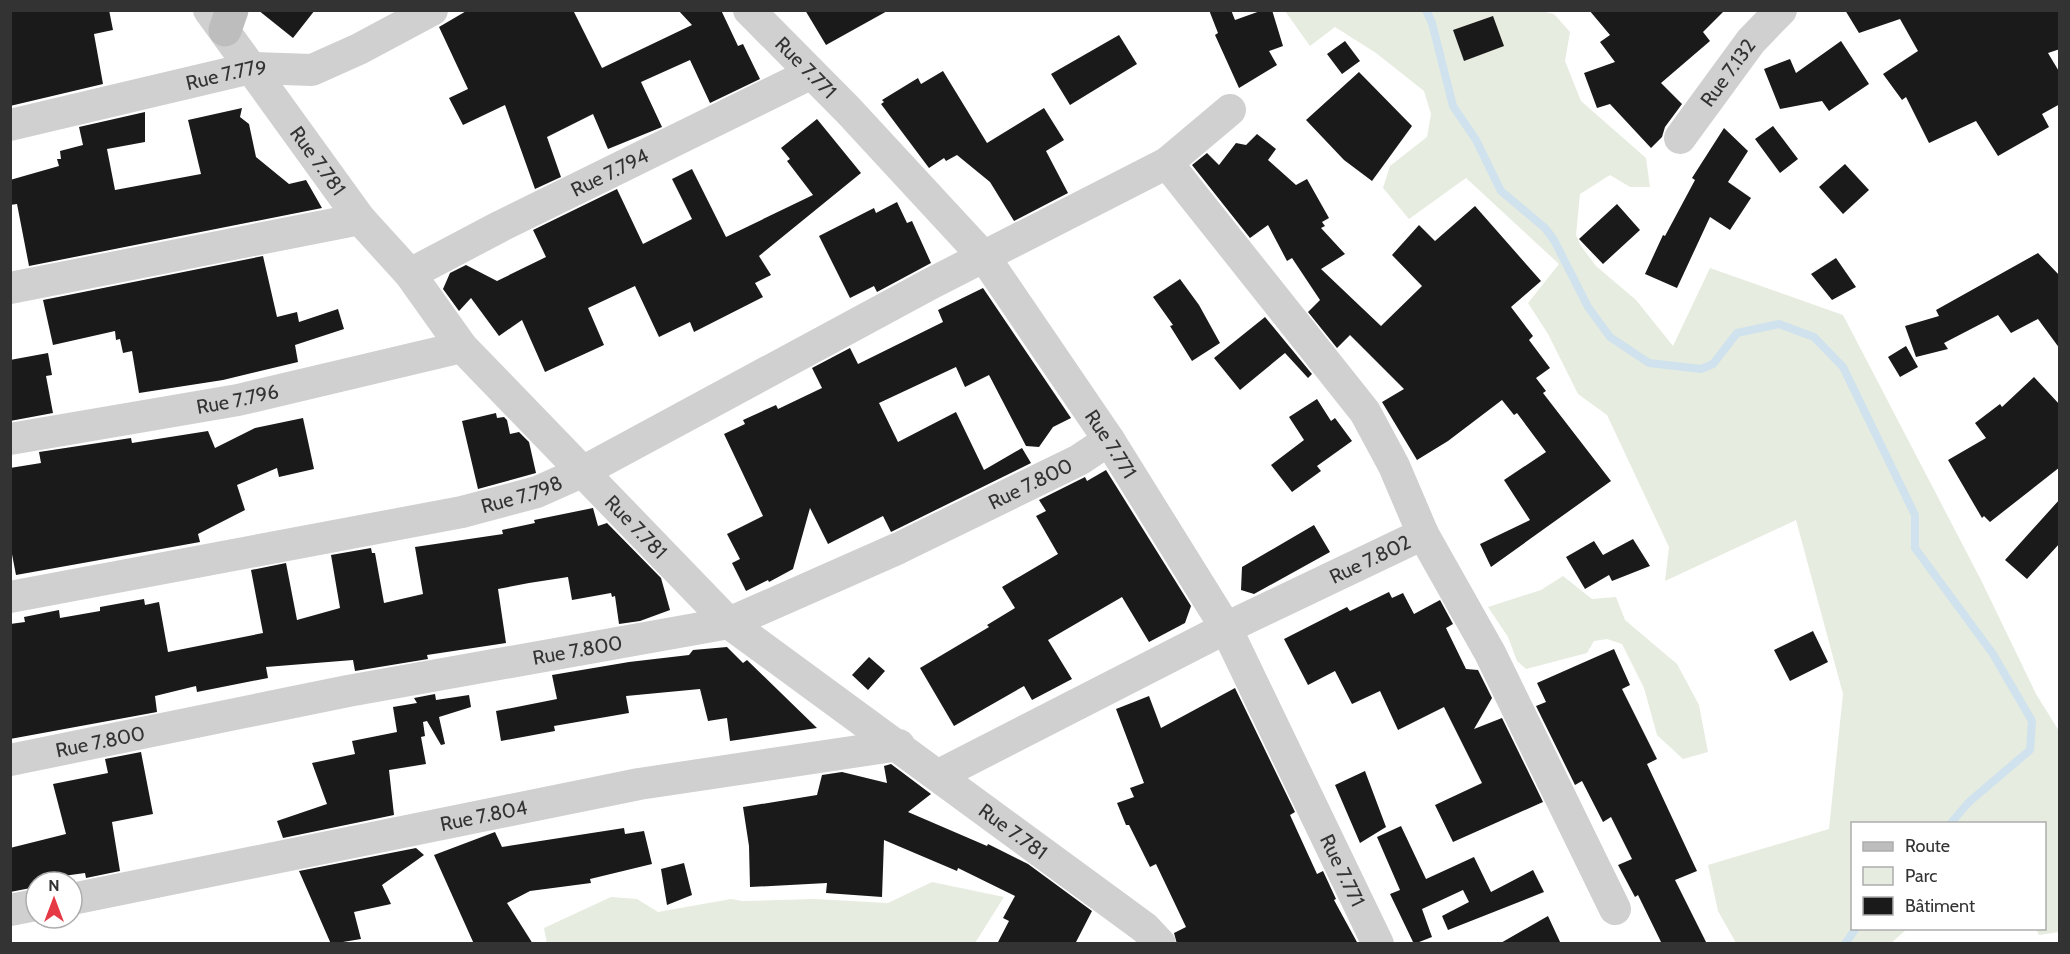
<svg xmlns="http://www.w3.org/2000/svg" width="2070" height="954" font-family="Cabin,sans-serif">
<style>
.green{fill:#e6ecdf}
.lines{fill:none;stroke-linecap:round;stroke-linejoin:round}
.stream{stroke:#cfe2ee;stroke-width:8}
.building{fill:#1a1a1a}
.street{stroke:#d0d0d0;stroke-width:32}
.secondary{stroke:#bdbdbd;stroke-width:33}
.labels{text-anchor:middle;stroke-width:6;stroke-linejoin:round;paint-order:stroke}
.street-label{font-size:20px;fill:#333;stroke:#fff}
</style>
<rect width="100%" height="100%" fill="#fff"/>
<!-- green -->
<path class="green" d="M 1536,10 L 1554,14 L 1570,32 L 1565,61 L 1581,101 L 1646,158 L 1650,187 L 1630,187 L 1610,175 L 1580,194 L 1576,235 L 1581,246 L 1596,266 L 1636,300 L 1673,346 L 1710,268 L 1843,315 L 1981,580 L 2036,694 L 2059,731 L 2059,932 L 2039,935 L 2036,929 L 2044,928 L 2044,824 L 1852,824 L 1852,928 L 1907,929 L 1891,943 L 1736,943 L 1718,911 L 1708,865 L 1829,829 L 1843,694 L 1796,520 L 1665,581 L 1669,547 L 1607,415 L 1578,394 L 1548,334 L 1528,303 L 1559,264 L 1466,178 L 1409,219 L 1383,188 L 1390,166 L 1427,137 L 1431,114 L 1424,91 L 1376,53 L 1335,27 L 1310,46 L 1285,11 Z
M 1563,576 L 1592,599 L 1616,597 L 1625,620 L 1677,664 L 1699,705 L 1708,752 L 1683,759 L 1657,735 L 1644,688 L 1622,644 L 1607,639 L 1594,641 L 1587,653 L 1526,669 L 1517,661 L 1508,637 L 1488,607 L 1541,590 Z
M 932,882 L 1004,897 L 975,943 L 547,944 L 544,928 L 611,897 L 637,899 L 658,912 L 731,899 L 742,901 L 815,899 L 888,903 Z"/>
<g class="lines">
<!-- stream -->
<path class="stream" d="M 1426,10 L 1432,23 L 1453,106 L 1476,140 L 1501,191 L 1545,228 L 1554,240 L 1588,307 L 1610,337 L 1649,363 L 1701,369 L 1713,364 L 1737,333 L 1779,324 L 1814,337 L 1843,367 L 1915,515 L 1915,548 L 1993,654 L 2032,721 L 2030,750 L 1969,802 L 1950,824
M 1845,944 L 1856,928"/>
</g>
<!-- building -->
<path class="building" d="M 10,10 L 109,10 L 113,30 L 94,34 L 103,84 L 10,106 Z
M 258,10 L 315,10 L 293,38 Z
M 468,10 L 573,10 L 602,68 L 692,25 L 678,10 L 721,10 L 738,46 L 743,44 L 760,79 L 710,103 L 690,60 L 641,82 L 662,127 L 608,149 L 593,114 L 547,137 L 561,177 L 535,189 L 505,105 L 463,125 L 449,98 L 468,89 L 439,27 Z
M 805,10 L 889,10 L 826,45 Z
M 1209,10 L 1231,10 L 1235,20 L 1263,10 L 1272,10 L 1283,46 L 1269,51 L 1277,65 L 1239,88 L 1215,35 L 1218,33 Z
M 1589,10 L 1725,10 L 1703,32 L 1710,41 L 1661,83 L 1682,104 L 1665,127 L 1662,137 L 1651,148 L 1610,104 L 1597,108 L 1584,73 L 1615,62 L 1600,42 L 1610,35 Z
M 1845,10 L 2060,10 L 2060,49 L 2048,53 L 2060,73 L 2060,104 L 2042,114 L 2049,127 L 1998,156 L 1976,121 L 1929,143 L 1906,97 L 1902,100 L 1883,74 L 1918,51 L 1900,19 L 1859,33 Z
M 1493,16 L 1504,46 L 1464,61 L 1453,30 Z
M 1119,35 L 1137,64 L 1070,105 L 1051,74 Z
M 1345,41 L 1360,61 L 1342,74 L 1327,54 Z
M 1841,41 L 1869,84 L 1829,111 L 1822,101 L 1780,109 L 1764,69 L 1790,59 L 1796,73 Z
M 943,71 L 987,143 L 1044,108 L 1064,140 L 1046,151 L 1068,193 L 1014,221 L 990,182 L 957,155 L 946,161 L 944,158 L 929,168 L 881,104 L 884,102 L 882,100 L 918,78 L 921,84 Z
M 1359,72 L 1412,126 L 1372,181 L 1344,160 L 1306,120 Z
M 242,108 L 240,117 L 249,124 L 256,157 L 289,184 L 306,180 L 322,208 L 29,266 L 17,204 L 10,205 L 10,180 L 59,166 L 57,159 L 61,159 L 60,151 L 83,145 L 79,127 L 145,112 L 145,142 L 107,149 L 115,190 L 201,174 L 188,120 Z
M 817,119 L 861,173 L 759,256 L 771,275 L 755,283 L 763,297 L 694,332 L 690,322 L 659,337 L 635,286 L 588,308 L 604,345 L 545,372 L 522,320 L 499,336 L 471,298 L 459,311 L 443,289 L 450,273 L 466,265 L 497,281 L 546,257 L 533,230 L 617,189 L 643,244 L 692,219 L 672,179 L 692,169 L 726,237 L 813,195 L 787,161 L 790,159 L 781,148 Z
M 1773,126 L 1798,159 L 1780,173 L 1755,139 Z
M 1724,128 L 1748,151 L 1728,182 L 1751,198 L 1730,230 L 1710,217 L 1677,288 L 1645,274 L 1663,235 L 1665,236 L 1695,180 L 1692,178 Z
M 1257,134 L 1276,149 L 1268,160 L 1296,185 L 1307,179 L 1329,218 L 1322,222 L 1325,226 L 1321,228 L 1345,254 L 1321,269 L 1381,326 L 1422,286 L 1392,255 L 1419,225 L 1435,241 L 1475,206 L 1541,281 L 1511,307 L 1533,336 L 1529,340 L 1550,368 L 1536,378 L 1546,391 L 1543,393 L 1611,481 L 1491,567 L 1480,544 L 1530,520 L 1504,480 L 1546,452 L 1517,413 L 1514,415 L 1502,400 L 1448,441 L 1417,460 L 1382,402 L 1404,389 L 1350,335 L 1337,348 L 1308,312 L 1320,300 L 1292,258 L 1287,261 L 1268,225 L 1250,238 L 1192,165 L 1207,153 L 1219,165 L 1236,143 L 1246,145 Z
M 1845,164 L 1869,190 L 1843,214 L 1819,187 Z
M 897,202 L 907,223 L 912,221 L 931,263 L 877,292 L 874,286 L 850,298 L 819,236 L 874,208 L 876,213 Z
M 1617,204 L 1640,230 L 1603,264 L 1579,239 Z
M 2038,253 L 2060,276 L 2060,349 L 2038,319 L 2011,333 L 1998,315 L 1944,343 L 1948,349 L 1916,357 L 1905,326 L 1939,316 L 1936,310 Z
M 263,256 L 277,317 L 297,312 L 299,322 L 338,309 L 344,329 L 295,345 L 298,362 L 223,380 L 139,393 L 132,351 L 123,353 L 120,339 L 116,340 L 115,331 L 53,345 L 43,300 Z
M 1836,258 L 1856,287 L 1832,300 L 1811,274 Z
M 1180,279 L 1199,305 L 1220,343 L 1192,361 L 1170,326 L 1173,325 L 1153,297 Z
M 983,288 L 1071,418 L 1053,427 L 1039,447 L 1026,446 L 989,375 L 965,387 L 956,367 L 879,403 L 898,442 L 956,412 L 984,470 L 1022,448 L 1031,463 L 891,532 L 883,516 L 828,544 L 810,508 L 793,569 L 769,582 L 768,580 L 746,591 L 732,563 L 740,559 L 727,534 L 763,516 L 724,434 L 745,424 L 743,420 L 776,405 L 778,409 L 822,388 L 812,368 L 850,348 L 858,364 L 943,322 L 938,310 Z
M 1265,317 L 1312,374 L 1308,378 L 1285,353 L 1240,390 L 1214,358 Z
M 1906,346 L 1918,367 L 1900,377 L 1888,357 Z
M 48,353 L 52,375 L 46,376 L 53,413 L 10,421 L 10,360 Z
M 2034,377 L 2060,405 L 2060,467 L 1990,522 L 1984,516 L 1982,518 L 1948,460 L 1986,438 L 1975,423 L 2000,404 L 2002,407 Z
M 1317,399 L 1331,421 L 1335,418 L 1352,441 L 1317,466 L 1321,471 L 1292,492 L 1271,465 L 1304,440 L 1289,417 Z
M 496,413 L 497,418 L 504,417 L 507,420 L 510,434 L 519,432 L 529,442 L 536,473 L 478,489 L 462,421 Z
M 303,418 L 314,469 L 279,477 L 277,468 L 237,485 L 245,510 L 198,534 L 200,542 L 16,575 L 10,544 L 10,468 L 41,463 L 39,452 L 131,438 L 132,443 L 208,431 L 215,448 L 255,428 Z
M 1106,470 L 1191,606 L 1185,623 L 1149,642 L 1122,597 L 1048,640 L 1072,679 L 1032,700 L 1024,686 L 954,726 L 920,668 L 989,627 L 987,625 L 1015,608 L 1002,587 L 1058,554 L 1036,516 L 1046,511 L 1039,500 L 1085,477 L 1087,481 Z
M 2060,499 L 2060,543 L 2027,579 L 2005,560 Z
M 593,508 L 598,526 L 607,523 L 661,578 L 670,610 L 640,621 L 619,624 L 615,596 L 612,597 L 611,593 L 572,600 L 568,577 L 529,583 L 498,589 L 506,643 L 427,655 L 428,659 L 355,671 L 353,660 L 266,667 L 268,678 L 197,692 L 196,686 L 155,696 L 157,712 L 10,739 L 10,624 L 25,622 L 24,617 L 59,610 L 60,618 L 100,611 L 100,607 L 144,599 L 145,605 L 159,602 L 168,652 L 263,633 L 251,570 L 286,563 L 297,620 L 340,608 L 331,555 L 371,548 L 372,553 L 375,553 L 384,603 L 423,594 L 415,547 L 503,534 L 502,530 L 535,523 L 534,520 Z
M 1314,525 L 1330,552 L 1254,594 L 1241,590 L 1242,567 Z
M 1633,539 L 1650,566 L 1612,581 L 1609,575 L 1585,589 L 1566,557 L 1594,541 L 1603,555 Z
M 1389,592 L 1392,598 L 1403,593 L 1414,614 L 1440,600 L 1453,624 L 1446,628 L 1466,669 L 1478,670 L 1492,698 L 1474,729 L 1502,718 L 1543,802 L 1453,842 L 1435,805 L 1482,783 L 1444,707 L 1398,730 L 1380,691 L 1352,704 L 1335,671 L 1308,685 L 1284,639 L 1347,607 L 1350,611 Z
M 1813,631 L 1828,662 L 1790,681 L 1774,650 Z
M 727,647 L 743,663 L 747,660 L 817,728 L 730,741 L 727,718 L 708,721 L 700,689 L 626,696 L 629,713 L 554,726 L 555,731 L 501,741 L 496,711 L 557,699 L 552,675 L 629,662 L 689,655 L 693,650 Z
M 1614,649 L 1630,685 L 1622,689 L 1657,759 L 1647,764 L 1697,871 L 1675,880 L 1707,944 L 1662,944 L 1638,895 L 1635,897 L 1618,865 L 1632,859 L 1611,817 L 1603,822 L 1582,781 L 1575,785 L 1536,706 L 1546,702 L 1537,683 Z
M 869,657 L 885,671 L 868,690 L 852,675 Z
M 1235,688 L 1295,812 L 1290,815 L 1317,874 L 1323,871 L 1336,899 L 1334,900 L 1358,944 L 1177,944 L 1174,933 L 1186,927 L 1156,864 L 1150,867 L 1129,825 L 1126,825 L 1117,803 L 1134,797 L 1130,788 L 1144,783 L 1116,709 L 1149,696 L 1161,728 Z
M 435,694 L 436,700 L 469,695 L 471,707 L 439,717 L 445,744 L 441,745 L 427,721 L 423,722 L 425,736 L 421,737 L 426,764 L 389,770 L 394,815 L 283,838 L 277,821 L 327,804 L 312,763 L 355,754 L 352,741 L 397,732 L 393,707 L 417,703 L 414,698 Z
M 141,752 L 153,814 L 112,822 L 120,871 L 86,878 L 85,873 L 41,879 L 42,882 L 36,882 L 36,887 L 10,892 L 10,848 L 66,834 L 53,784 L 108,773 L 105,759 Z
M 891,764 L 931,794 L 908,812 L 987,846 L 988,844 L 1028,864 L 1092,911 L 1075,944 L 997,944 L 1009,921 L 1003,918 L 1015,896 L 958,868 L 957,871 L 884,840 L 882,897 L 826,893 L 827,883 L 750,887 L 749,846 L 743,807 L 817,795 L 822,775 L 842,772 L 887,783 L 884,766 Z
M 1365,771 L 1386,827 L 1360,843 L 1335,785 Z
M 1401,826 L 1426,879 L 1474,857 L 1491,892 L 1533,870 L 1544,892 L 1448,930 L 1442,916 L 1469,902 L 1463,890 L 1422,909 L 1432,937 L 1414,944 L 1390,894 L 1400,890 L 1377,837 Z
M 624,828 L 625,834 L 644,831 L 652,864 L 590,879 L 591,883 L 530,891 L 507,903 L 533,944 L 474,944 L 434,855 L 495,832 L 502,847 Z
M 416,848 L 424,855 L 382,885 L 391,904 L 354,912 L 361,939 L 331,944 L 299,871 Z
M 684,863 L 692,895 L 667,905 L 661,869 Z
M 1548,916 L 1561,944 L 1499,944 Z"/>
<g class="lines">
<!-- street -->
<g class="street">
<path id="s1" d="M 209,10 L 360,219 L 410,274 L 462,347 L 729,623 L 1145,928 L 1160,944"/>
<path id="s2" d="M 749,10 L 848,110 L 985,258 L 1109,440 L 1226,628 L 1378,944"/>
<path id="s3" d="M 10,125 L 251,68 L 312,70 L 359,49 L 432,10"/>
<path id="s4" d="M 1680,138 L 1751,41 L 1781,10"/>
<path d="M 1167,163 L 1365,412 L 1394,466 L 1423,534"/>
<path id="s5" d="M 410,274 L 501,226 L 810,74"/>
<path d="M 10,288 L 360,219"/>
<path id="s6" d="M 10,439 L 238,400 L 462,347"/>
<path id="s7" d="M 10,597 L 462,512 L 537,492 L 584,471 L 932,283 L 1167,163 L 1230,110"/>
<path id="s8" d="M 10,760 L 348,691 L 729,623 L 899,548 L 1079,460 L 1109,440"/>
<path id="s9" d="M 939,775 L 1226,628 L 1423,534 L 1490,653 L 1615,909"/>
<path id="s10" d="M 72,899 L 639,784 L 899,745"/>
<path d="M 10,910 L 36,905"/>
</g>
<!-- secondary -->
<path class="secondary" d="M 225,30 L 232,10"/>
</g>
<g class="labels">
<!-- street labels -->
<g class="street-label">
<text dy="7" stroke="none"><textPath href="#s2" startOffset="81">Rue 7.771</textPath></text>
<text dy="7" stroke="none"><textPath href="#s4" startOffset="81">Rue 7.132</textPath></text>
<text dy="7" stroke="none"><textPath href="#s3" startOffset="222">Rue 7.779</textPath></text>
<text dy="7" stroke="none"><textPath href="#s1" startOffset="186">Rue 7.781</textPath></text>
<text dy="7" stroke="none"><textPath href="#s5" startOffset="224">Rue 7.794</textPath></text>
<text dy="7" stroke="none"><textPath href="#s6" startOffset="231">Rue 7.796</textPath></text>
<text dy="7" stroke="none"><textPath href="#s2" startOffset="567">Rue 7.771</textPath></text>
<text dy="7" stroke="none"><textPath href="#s8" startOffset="1064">Rue 7.800</textPath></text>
<text dy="7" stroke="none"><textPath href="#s7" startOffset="522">Rue 7.798</textPath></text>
<text dy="7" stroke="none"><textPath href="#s1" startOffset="672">Rue 7.781</textPath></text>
<text dy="7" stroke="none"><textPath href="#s9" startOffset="482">Rue 7.802</textPath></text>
<text dy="7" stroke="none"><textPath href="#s8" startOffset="578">Rue 7.800</textPath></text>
<text dy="7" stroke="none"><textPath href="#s8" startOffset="92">Rue 7.800</textPath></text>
<text dy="7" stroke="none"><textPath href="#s10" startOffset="420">Rue 7.804</textPath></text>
<text dy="7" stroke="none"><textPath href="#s1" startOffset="1158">Rue 7.781</textPath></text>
<text dy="7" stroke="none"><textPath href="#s2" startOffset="1053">Rue 7.771</textPath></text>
</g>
</g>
<!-- border -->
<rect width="2070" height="954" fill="none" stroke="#333333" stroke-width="24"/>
<!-- legend -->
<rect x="1851" y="822" width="195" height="108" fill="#ffffff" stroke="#adadad" stroke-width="1.5"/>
<rect x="1863" y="842" width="30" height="9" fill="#bdbdbd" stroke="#adadad" stroke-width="1.5"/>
<text x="1905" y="852" font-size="18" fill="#333333">Route</text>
<rect x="1863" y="867" width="30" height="18" fill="#e6ecdf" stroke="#adadad" stroke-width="1.5"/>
<text x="1905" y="882" font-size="18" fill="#333333">Parc</text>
<rect x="1863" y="897" width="30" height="18" fill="#1a1a1a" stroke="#adadad" stroke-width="1.5"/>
<text x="1905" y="912" font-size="18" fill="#333333">Bâtiment</text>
<!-- north arrow -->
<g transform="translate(54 900)"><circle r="28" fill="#ffffff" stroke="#adadad" stroke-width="1.5"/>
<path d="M0-4.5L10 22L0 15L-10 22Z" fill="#e63946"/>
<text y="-9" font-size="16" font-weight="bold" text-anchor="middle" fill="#333333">N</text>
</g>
</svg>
